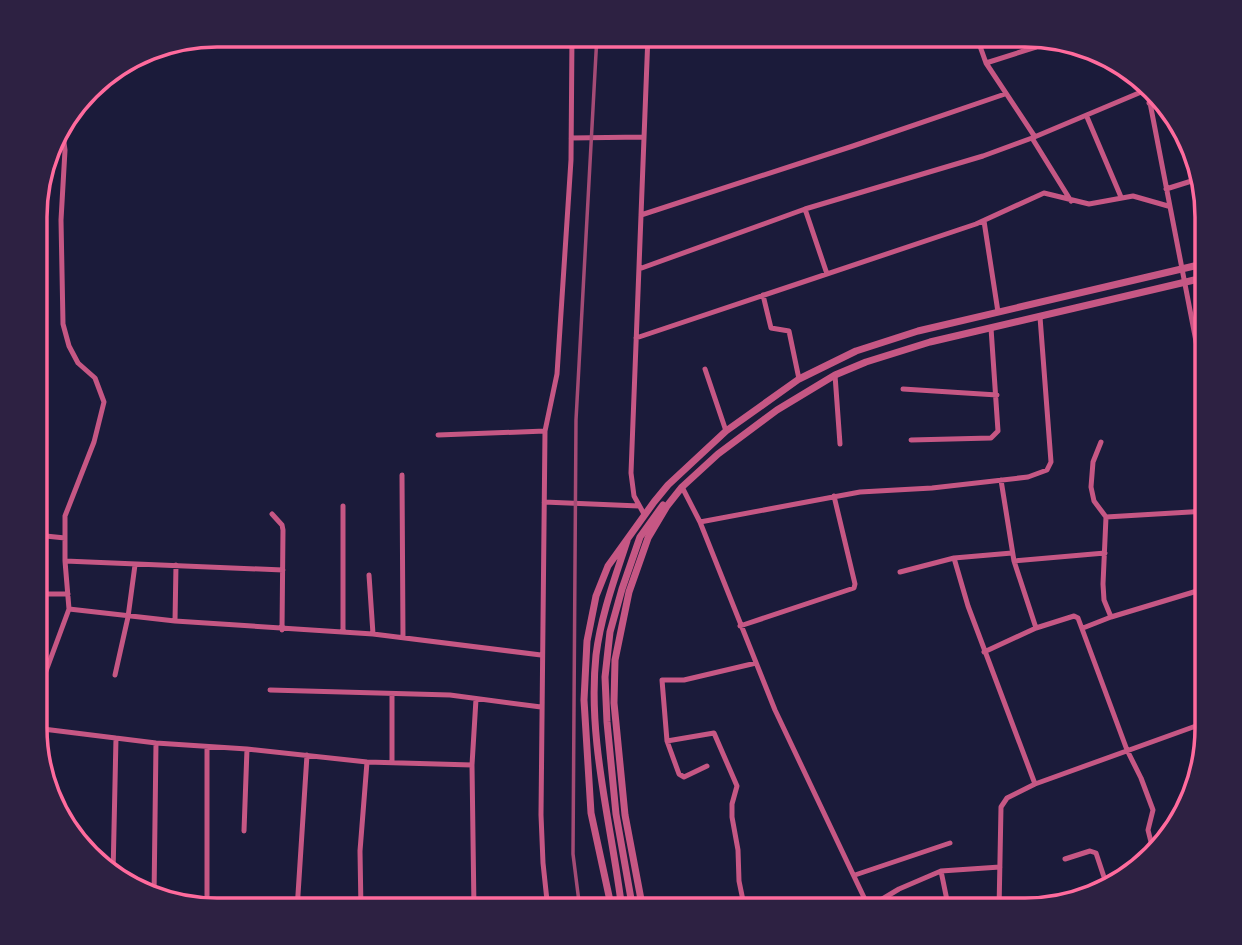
<svg xmlns="http://www.w3.org/2000/svg" width="1242" height="945" font-family="'DM Sans',sans-serif">
<style>
.lines{fill:none;stroke-linecap:round;stroke-linejoin:round}
.minor{stroke:#c65784;stroke-width:5}
.tertiary{stroke:#c65784;stroke-width:7}
.rail{stroke:#a44b75;stroke-width:3.5}
.rim{fill:none;stroke:#ff6b9d;stroke-width:3.5}
</style>
<rect width="100%" height="100%" fill="#1b1b3a"/>
<g class="lines">
<!-- minor -->
<path class="minor" d="M 976,35 L 986,63 L 1035,137
M 986,63 L 1036,47 L 1040,42
M 1146,82 L 1200,362 L 1207,378
M 1149,103 L 1160,100
M 1087,117 L 1121,197
M 571,138 L 643,137
M 1032,138 L 1071,201
M 1166,189 L 1198,179
M 805,209 L 827,274
M 641,215 L 853,146 L 1005,94
M 984,221 L 998,312
M 639,269 L 805,209 L 983,156 L 1032,138 L 1146,90
M 763,295 L 771,328 L 789,331 L 799,379
M 636,338 L 976,224 L 1044,193 L 1089,204 L 1133,196 L 1168,206
M 705,369 L 726,431
M 835,375 L 840,444
M 903,389 L 997,395
M 438,435 L 545,431
M 911,440 L 991,438 L 998,431 L 991,328
M 1101,442 L 1093,462 L 1091,487 L 1094,501 L 1106,517 L 1103,584 L 1104,600 L 1111,617 L 1207,588
M 402,475 L 403,637
M 1001,480 L 1014,561 L 1036,628
M 682,487 L 700,522 L 775,710 L 870,910
M 544,502 L 639,506
M 343,506 L 343,632
M 272,514 L 282,525 L 283,530 L 282,630
M 644,514 L 634,496 L 631,473 L 648,35
M 1106,517 L 1207,511
M 700,522 L 860,492 L 932,488 L 1028,477 L 1047,470 L 1051,462 L 1040,317
M 36,535 L 65,538
M 954,558 L 1012,553
M 65,561 L 283,570
M 1014,561 L 1105,553
M 900,572 L 954,558 L 968,606 L 1035,784
M 369,575 L 373,634
M 36,594 L 68,594
M 69,609 L 175,621 L 373,634 L 541,655
M 175,621 L 176,565
M 740,626 L 854,588 L 855,584 L 834,496
M 1083,628 L 1111,617
M 984,652 L 1036,628 L 1074,616 L 1078,618 L 1127,750 L 1141,778 L 1153,810 L 1148,830 L 1154,854
M 115,675 L 128,617 L 135,565
M 270,690 L 450,695 L 541,707
M 36,698 L 69,609 L 65,561 L 65,516 L 94,442 L 104,402 L 95,378 L 78,363 L 69,346 L 63,324 L 61,220 L 65,150 L 63,135 L 58,131
M 1200,723 L 1207,676
M 35,728 L 156,743 L 247,749 L 367,762 L 472,765
M 667,741 L 679,774 L 684,777 L 707,766
M 207,748 L 207,910
M 392,762 L 392,695
M 42,763 L 43,730
M 244,831 L 247,749
M 1065,859 L 1090,851 L 1096,853 L 1108,889
M 941,871 L 949,910
M 113,875 L 116,738
M 855,875 L 950,843
M 154,898 L 156,743
M 869,907 L 899,889 L 941,871 L 1000,867
M 297,910 L 307,755
M 361,910 L 360,851 L 367,762
M 474,910 L 472,765 L 476,699
M 548,910 L 543,863 L 541,815 L 545,431 L 557,374 L 571,160 L 572,35
M 745,910 L 739,881 L 738,850 L 732,817 L 732,804 L 737,786 L 714,733 L 667,741 L 662,680 L 684,680 L 756,663
M 999,910 L 1001,807 L 1007,798 L 1035,784 L 1207,722"/>
<!-- tertiary -->
<path class="tertiary" d="M 612,910 L 591,813 L 584,700 L 587,641 L 596,596 L 608,566 L 654,502 L 668,485 L 726,431 L 799,379 L 856,351 L 918,331 L 1207,263
M 622,910 C 612,826 587,740 596,655 C 601,615 615,578 627,541
M 633,910 L 616,814 L 607,722 L 605,677 L 610,632 L 622,589 L 640,537 L 663,505
M 643,910 L 625,815 L 614,703 L 615,660 L 629,592 L 648,538 L 667,506 L 682,487 L 718,454 L 777,410 L 835,375 L 866,362 L 930,342 L 1207,277"/>
<!-- rail -->
<path class="rail" d="M 580,910 L 573,854 L 576,420 L 597,35"/>
</g>
<!-- crop -->
<path d="M0 0H1242V945H0ZM217 47H1025A170 170 0 0 1 1195 217V728A170 170 0 0 1 1025 898H217A170 170 0 0 1 47 728V217A170 170 0 0 1 217 47Z" fill="#2d2142" fill-rule="evenodd"/>
<path class="rim" d="M217 47H1025A170 170 0 0 1 1195 217V728A170 170 0 0 1 1025 898H217A170 170 0 0 1 47 728V217A170 170 0 0 1 217 47Z"/>
</svg>
